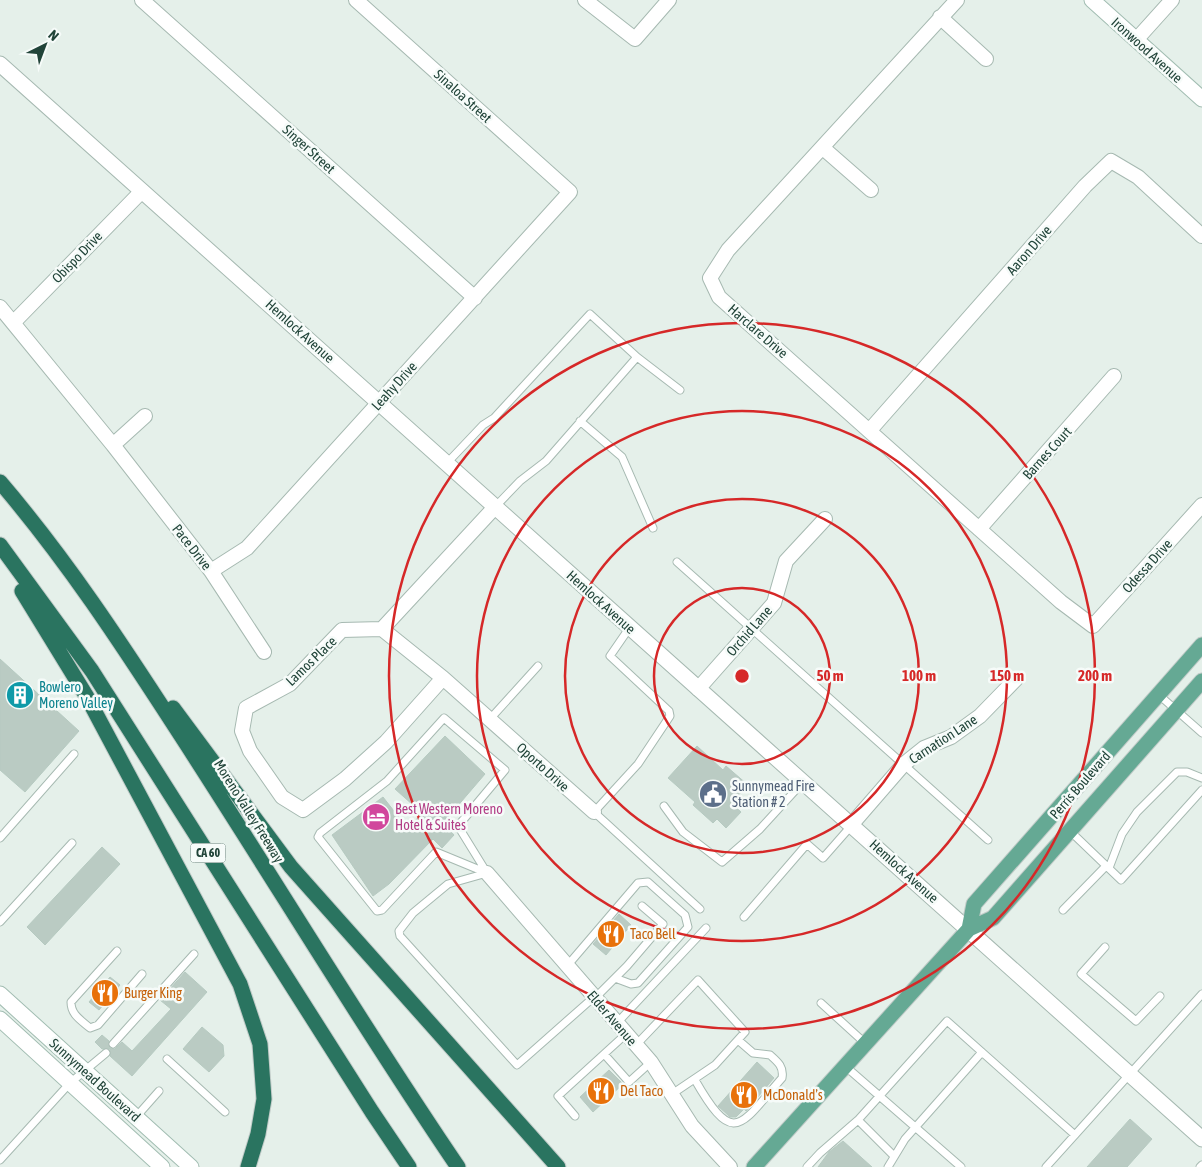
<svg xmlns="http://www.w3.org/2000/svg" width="1202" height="1167" font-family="'Asap Condensed',sans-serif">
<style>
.building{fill:#bacbc3;stroke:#b6cac1}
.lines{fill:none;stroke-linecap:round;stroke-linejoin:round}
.service-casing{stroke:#a6b9b1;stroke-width:9}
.minor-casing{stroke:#a6b9b1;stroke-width:16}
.tertiary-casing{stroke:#a6b9b1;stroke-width:17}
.secondary-casing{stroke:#a2bdb2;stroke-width:17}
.primary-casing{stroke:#c1cbc8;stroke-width:17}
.motorway-casing{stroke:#c1cbc8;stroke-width:17}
.service{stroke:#fff;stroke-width:7}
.minor{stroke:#fff;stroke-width:14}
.tertiary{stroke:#fff;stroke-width:15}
.secondary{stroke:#fff;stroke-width:15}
.primary{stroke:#65a994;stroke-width:15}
.motorway{stroke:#2a7460;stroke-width:15}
.ring{fill:none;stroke:#d62828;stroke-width:2.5}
.labels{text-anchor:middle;stroke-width:5;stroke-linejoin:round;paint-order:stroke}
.shield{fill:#f6fbf9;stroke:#617b73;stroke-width:1}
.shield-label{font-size:12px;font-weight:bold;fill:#214439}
.street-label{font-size:14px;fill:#214439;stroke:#f6fbf9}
.culture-label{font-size:14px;fill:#0d838f;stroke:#f6fbf9;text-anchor:start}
.service-label{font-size:14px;fill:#4e5e75;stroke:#f6fbf9;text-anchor:start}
.hotel-label{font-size:14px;fill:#b23c85;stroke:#f6fbf9;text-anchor:start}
.food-label{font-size:14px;fill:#c56008;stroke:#f6fbf9;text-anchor:start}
.centre{fill:#d62828;stroke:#f6fbf9;stroke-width:2.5}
.ring-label{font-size:15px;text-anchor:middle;font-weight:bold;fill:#d62828;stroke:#f6fbf9;stroke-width:5;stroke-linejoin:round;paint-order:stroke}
</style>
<rect width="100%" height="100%" fill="#e5f0ea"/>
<!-- building -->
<path class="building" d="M 0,659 L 79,731 L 25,792 L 0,770 Z
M 445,736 L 485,774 L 443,823 L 454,835 L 442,848 L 433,839 L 389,884 L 373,896 L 332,835 L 383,797 L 408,829 L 422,813 L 395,789 Z
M 697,746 L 723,770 L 726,766 L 748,785 L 731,803 L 741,812 L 726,828 L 717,819 L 713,823 L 693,805 L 695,802 L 668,778 Z
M 102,847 L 120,864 L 45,945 L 27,927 Z
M 619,914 L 631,925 L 606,955 L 593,944 Z
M 185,972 L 207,992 L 132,1076 L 110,1056 L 110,1049 L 102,1049 L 95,1042 L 102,1035 L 109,1041 L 110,1048 L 115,1049 L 122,1042 L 132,1051 L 171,1009 L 160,1000 Z
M 110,977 L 120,985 L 99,1010 L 89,1002 Z
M 202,1027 L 223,1045 L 224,1056 L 209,1072 L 183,1049 Z
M 757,1062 L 774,1078 L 746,1111 L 744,1109 L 736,1117 L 730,1117 L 718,1106 Z
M 609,1070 L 623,1084 L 593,1112 L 580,1097 Z
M 1130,1119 L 1152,1139 L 1127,1167 L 1087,1167 Z
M 843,1141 L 872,1167 L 818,1167 L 829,1152 Z"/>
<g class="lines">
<defs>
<path id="service" d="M 637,357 L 680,390
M 580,421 L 622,457 L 653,528
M 447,463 L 483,425 L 494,418 L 590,314 L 637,357 L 546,461 L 520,481 L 495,507
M 677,562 L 988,840
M 630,627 L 610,656 L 669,711 L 670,716 L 638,764 L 594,812 L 700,909
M 1159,695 L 1202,733
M 444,718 L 505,770 L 458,826 L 487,873 L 436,852 L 382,910 L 377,911 L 318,837 L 320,833 L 387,781 Z
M 490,719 L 538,666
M 664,806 L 683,832 L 722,862 L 760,829 L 803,782
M 1071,832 L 1121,880 L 1202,790
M 0,838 L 74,754
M 1109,868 L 1122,834 L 1137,812 L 1177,772 L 1187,772 L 1202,778
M 487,873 L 448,884 L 413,913 L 399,931 L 400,936 L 517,1065 L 594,997
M 1063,910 L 1106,866
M 744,917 L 807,844 L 823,858 L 852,825
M 0,922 L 72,843
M 1105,947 L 1081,974 L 1136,1021 L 1160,996
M 117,951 L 71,1002 C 71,1015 81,1020 90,1028 L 98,1025 L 142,974
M 567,966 L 638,883 L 648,882 L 685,915 L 688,927 L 638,983 L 631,984 L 615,978
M 595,998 L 627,966 L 663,924 L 642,906
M 821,1003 L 866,1044
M 617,1023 L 706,928
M 113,1044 L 194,954
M 636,1045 L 698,980 L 745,1032 L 715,1065 L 672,1094
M 604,1054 L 629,1082 L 651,1062
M 167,1059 L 225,1112
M 845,1066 L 961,1167
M 695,1080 C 734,1148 740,1126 782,1078 C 784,1067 778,1062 770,1055 L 753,1053 L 738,1040
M 575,1116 L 558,1096 L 626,1034
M 136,1117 L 159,1091
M 894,1156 L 858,1120 L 947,1021 L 1075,1135
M 0,1160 L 70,1083 L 106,1053
M 807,1167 L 820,1153 L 858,1120
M 888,1167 L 905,1139 L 982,1052
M 1046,1167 L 1202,994
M 1200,1167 L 1202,1165"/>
<path id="minor" d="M 142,0 L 475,298
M 585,0 L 635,39 L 669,0
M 957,0 L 728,250 L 710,278 L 719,297 L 1061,602 L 1093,626 L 1202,505
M 940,17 L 986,59
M 1136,40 L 1172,0
M 823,148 L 871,190
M 0,307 L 113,445 L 211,571 L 264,652
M 13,323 L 142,191
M 870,430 L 1085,186 L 1111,161 L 1138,177 L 1202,236
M 113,445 L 145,416
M 979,529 L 1114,376
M 211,571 L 247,548 L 570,192 L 356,0
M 382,629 L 443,678 L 594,812
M 443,678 L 386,742 L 345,779 L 303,810 L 282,797 L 250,751 L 242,731 L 246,708 L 290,684 L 342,630 L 382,629 L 495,507
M 698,689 L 774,603 L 786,561 L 825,519
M 852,824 L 904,764 L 924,748 L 951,737 L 980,716 L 1016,679
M 487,873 L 651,1062 L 692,1126 L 730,1167"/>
<path id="tertiary" d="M 0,64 L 1202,1139"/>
<path id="secondary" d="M 1092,0 L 1202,99
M 0,994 L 191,1167
M 0,1019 L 162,1167"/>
<path id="primary" d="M 969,929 L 974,904 L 1202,645
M 754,1167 L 969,929 L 993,918 L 1202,681"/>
<path id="motorway" d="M 0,482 C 66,559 121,643 176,728 C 271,874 360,1023 458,1167
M 0,545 L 92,671 L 372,1112 L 409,1167
M 22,591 L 87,697 L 240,984 L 260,1044 L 264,1099 L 258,1134 L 248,1167
M 173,708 L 291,867 L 558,1167"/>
</defs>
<!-- service casing -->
<use href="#service" class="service-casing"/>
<!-- minor casing -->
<use href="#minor" class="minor-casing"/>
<!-- tertiary casing -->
<use href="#tertiary" class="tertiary-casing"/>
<!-- secondary casing -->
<use href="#secondary" class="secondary-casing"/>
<!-- primary casing -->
<use href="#primary" class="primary-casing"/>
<!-- motorway casing -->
<use href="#motorway" class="motorway-casing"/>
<!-- service -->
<use href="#service" class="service"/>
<!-- minor -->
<use href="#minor" class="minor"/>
<!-- tertiary -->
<use href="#tertiary" class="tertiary"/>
<!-- secondary -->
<use href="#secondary" class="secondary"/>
<!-- primary -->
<use href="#primary" class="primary"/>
<!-- motorway -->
<use href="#motorway" class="motorway"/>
</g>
<!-- distance rings -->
<g class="ring">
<circle cx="742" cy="676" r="88"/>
<circle cx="742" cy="676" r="177"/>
<circle cx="742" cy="676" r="265"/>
<circle cx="742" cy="676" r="353"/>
</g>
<!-- icons -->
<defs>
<symbol id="building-disc" viewBox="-11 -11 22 22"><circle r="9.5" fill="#0f9aa8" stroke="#f6fbf9"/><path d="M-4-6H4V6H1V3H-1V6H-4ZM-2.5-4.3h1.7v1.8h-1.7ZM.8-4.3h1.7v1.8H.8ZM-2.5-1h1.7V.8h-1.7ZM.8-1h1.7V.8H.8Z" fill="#fff"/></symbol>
<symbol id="civic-disc" viewBox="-11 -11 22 22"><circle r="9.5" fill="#5c6f8a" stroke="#f6fbf9"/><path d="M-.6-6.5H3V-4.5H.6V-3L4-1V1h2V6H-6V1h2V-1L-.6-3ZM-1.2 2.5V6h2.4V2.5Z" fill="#fff"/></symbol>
<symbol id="hotel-disc" viewBox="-11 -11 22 22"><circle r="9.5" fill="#d1479c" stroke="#f6fbf9"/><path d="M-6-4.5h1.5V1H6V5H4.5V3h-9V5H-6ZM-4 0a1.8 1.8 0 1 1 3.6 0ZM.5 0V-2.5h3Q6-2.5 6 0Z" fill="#fff"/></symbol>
<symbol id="restaurant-disc" viewBox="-11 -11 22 22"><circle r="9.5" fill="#e8710a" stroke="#f6fbf9"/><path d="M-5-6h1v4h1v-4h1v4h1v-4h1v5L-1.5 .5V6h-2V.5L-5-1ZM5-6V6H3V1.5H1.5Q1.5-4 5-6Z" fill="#fff"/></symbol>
</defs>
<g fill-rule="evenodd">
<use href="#building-disc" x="4" y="679" width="32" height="32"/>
<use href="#civic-disc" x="697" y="778" width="32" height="32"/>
<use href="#hotel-disc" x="360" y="801" width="32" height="32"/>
<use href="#restaurant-disc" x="595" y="918" width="32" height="32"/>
<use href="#restaurant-disc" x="89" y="977" width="32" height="32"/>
<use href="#restaurant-disc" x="585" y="1075" width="32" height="32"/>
<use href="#restaurant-disc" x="728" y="1079" width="32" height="32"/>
</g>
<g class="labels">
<!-- shield labels -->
<rect class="shield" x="190.5" y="843.5" width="35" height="19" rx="4"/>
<g class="shield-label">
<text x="208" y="857">CA 60</text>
</g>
<!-- street labels -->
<g class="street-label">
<text transform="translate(1147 50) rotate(42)" y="5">Ironwood Avenue</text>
<text transform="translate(463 96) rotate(42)" y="5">Sinaloa Street</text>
<text transform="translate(309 149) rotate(42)" y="5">Singer Street</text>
<text transform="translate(1029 250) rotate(-49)" y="5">Aaron Drive</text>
<text transform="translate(77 257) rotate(-46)" y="5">Obispo Drive</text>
<text transform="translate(300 331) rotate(42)" y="5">Hemlock Avenue</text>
<text transform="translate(758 331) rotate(41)" y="5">Harclare Drive</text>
<text transform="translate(394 386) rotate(-48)" y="5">Leahy Drive</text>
<text transform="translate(1047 453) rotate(-48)" y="5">Barnes Court</text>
<text transform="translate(192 547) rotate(52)" y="5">Pace Drive</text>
<text transform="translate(1147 566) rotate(-48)" y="5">Odessa Drive</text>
<text transform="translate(601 602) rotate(42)" y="5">Hemlock Avenue</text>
<text transform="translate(749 631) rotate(-49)" y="5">Orchid Lane</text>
<text transform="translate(311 661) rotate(-44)" y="5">Lamos Place</text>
<text transform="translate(943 739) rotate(-33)" y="5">Carnation Lane</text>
<text transform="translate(543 767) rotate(42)" y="5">Oporto Drive</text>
<text transform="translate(1080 785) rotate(-49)" y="5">Perris Boulevard</text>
<text transform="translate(249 811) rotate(58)" y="5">Moreno Valley Freeway</text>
<text transform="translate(904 871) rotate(42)" y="5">Hemlock Avenue</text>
<text transform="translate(612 1018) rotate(49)" y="5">Elder Avenue</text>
<text transform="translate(95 1080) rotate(42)" y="5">Sunnymead Boulevard</text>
</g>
<!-- culture labels -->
<g class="culture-label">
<text x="39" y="692">Bowlero<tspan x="39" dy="16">Moreno Valley</tspan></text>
</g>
<!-- service labels -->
<g class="service-label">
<text x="732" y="791">Sunnymead Fire<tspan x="732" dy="16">Station # 2</tspan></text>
</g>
<!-- hotel labels -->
<g class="hotel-label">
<text x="395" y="814">Best Western Moreno<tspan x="395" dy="16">Hotel &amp; Suites</tspan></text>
</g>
<!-- food labels -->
<g class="food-label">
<text x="630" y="939">Taco Bell</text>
<text x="124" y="998">Burger King</text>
<text x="620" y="1096">Del Taco</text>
<text x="763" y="1100">McDonald's</text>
</g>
</g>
<circle cx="742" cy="676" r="8" class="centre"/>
<g class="ring-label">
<text x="830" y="681">50 m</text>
<text x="919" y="681">100 m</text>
<text x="1007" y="681">150 m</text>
<text x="1095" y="681">200 m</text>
</g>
<!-- north arrow -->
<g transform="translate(45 45) rotate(42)" stroke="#f6fbf9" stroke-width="4" paint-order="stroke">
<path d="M0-4L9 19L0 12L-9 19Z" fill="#214439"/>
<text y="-8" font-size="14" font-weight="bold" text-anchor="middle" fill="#214439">N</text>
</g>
</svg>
